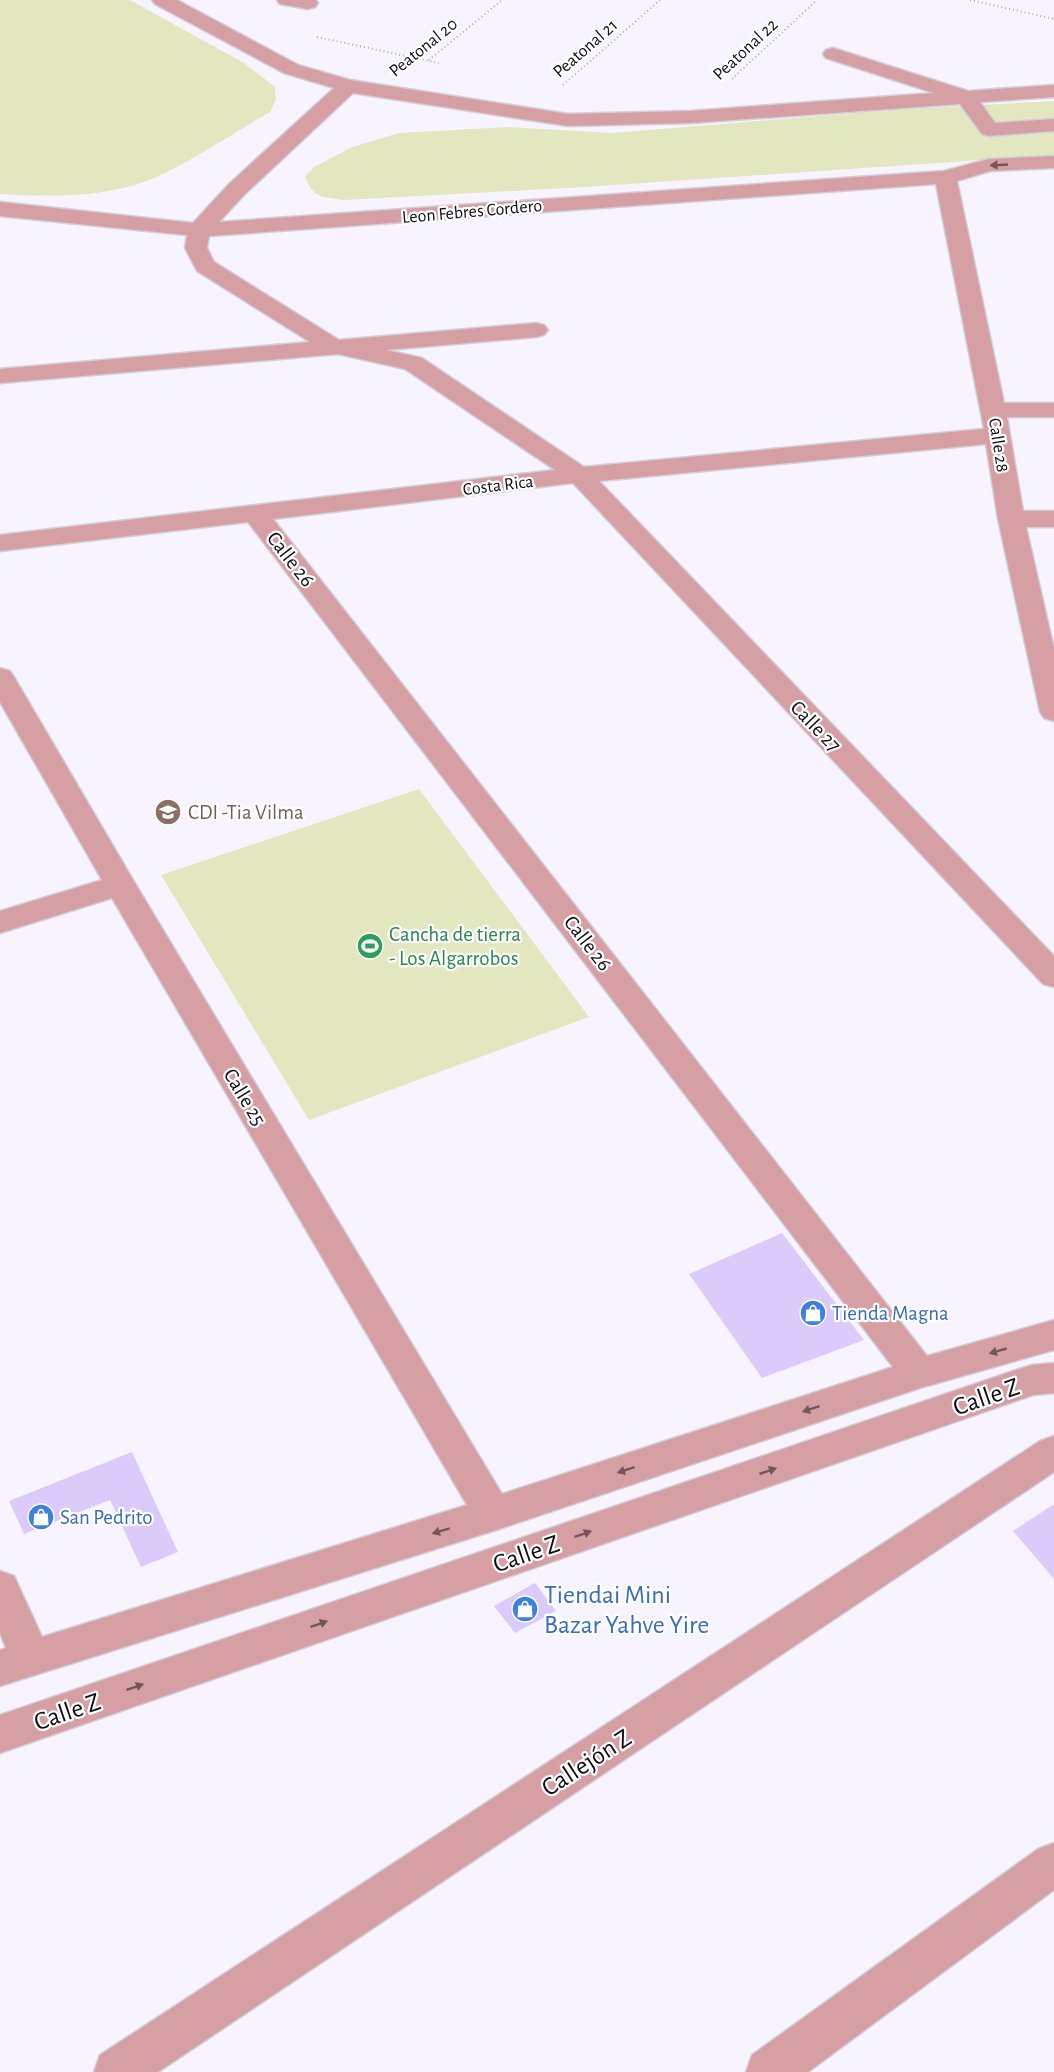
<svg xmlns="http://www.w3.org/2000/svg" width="1054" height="2072" font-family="'Alegreya Sans',sans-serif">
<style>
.green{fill:#e2e7bf}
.building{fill:#dbcbfa}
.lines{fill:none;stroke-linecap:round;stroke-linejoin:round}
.minor-casing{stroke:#d2cfd9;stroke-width:3}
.path{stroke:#aeabb4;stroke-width:2;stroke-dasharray:1 3;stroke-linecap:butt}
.minor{fill:#d59fa3;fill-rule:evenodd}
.oneway{fill:#72565a}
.labels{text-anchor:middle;stroke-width:4.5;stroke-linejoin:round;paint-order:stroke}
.far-street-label{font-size:18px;fill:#0e0c12;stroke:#fff}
.street-label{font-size:21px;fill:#0e0c12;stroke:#fff}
.education-label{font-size:21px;fill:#785e54;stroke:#fff;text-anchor:start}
.leisure-label{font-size:21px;fill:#27864d;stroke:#fff;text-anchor:start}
.shop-label{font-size:21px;fill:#366cbe;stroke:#fff;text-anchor:start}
.near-street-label{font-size:26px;fill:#0e0c12;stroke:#fff}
.near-shop-label{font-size:26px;fill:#366cbe;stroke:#fff;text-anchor:start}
</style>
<rect width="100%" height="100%" fill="#f7f4ff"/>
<!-- green -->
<path class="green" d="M 0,0 L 130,0 L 244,63 L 275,87 L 276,100 L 270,112 C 234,133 197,158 159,176 C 110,198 52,197 0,194 Z
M 1054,101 L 1054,155 L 585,187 L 344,200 C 323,197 312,198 305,176 L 314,167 L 352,147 L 399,133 L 508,127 L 612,133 L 891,110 Z
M 419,789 L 589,1017 L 309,1120 L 161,875 Z"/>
<!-- building -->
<path class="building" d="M 782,1233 L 864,1340 L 762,1378 L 689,1274 Z
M 132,1452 L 178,1552 L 141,1567 L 110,1500 L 24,1534 L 9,1501 Z
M 1054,1504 L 1054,1579 L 1013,1531 Z
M 535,1583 L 556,1611 L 515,1633 L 494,1606 Z"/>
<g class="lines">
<defs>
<path id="minor" d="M 152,0 L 177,0 L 298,65 L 350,80 L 568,114 L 691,111 L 934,93 L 826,58 L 823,54 L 826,50 L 833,48 L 968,91 L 1054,85 L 1054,97 L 980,102 L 995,123 L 1054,119 L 1054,131 L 989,136 L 982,134 L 960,104 L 691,123 L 568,126 L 353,93 L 245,194 L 219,222 L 944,171 L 989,159 L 1054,156 L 1054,168 L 990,171 L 957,181 L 1004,403 L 1054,403 L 1054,417 L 1007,417 L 1023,511 L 1054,511 L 1054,527 L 1026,527 L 1054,649 L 1054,721 L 1044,718 L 1040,712 L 998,519 L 986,444 L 599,481 L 1054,956 L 1054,987 L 1043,984 L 573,483 L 273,519 L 927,1356 L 1054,1320 L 1054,1350 L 920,1388 L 493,1531 L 0,1686 L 0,1650 L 6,1648 L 0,1633 L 0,1571 L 14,1576 L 42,1637 L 467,1505 L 112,898 L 0,933 L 0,911 L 102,880 L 0,702 L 0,668 L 10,671 L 14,677 L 136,885 L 502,1494 L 893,1367 L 248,522 L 0,551 L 0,535 L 555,470 L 405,369 L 338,354 L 0,383 L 0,369 L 310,342 L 197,271 L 185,248 L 187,235 L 0,216 L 0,202 L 193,223 L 229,184 L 334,88 L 284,73 L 155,4 ZM 936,184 L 984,429 L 584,467 L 422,358 L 386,350 L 536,337 L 544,335 L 548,330 L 544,325 L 536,323 L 339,340 L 214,262 L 207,248 L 209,236 Z
M 277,0 L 316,0 L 318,3 L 315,7 L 308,9 L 280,4 Z
M 1054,1363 L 1054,1393 L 1033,1395 L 0,1753 L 0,1715 L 1019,1369 L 1032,1365 Z
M 1054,1436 L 1054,1472 L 158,2072 L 94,2072 L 100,2055 L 1040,1441 Z
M 1054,1843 L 1054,1890 L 808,2072 L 746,2072 L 752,2055 L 1038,1849 Z"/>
</defs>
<!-- minor casing -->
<use href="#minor" class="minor-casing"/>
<!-- path -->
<path class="path" d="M 970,0 L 1054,19
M 317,37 L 439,63
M 429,60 L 502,0
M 732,79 L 817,0
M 563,85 L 660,0"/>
<!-- minor -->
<use href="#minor" class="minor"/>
</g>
<!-- one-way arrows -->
<defs><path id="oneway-solid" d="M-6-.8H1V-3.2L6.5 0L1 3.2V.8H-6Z" transform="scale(1.5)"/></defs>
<g class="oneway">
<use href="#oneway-solid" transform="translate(999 165) rotate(177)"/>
<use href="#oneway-solid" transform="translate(998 1351) rotate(164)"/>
<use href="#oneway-solid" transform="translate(811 1409) rotate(162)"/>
<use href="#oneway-solid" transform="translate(626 1470) rotate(162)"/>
<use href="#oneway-solid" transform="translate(768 1471) rotate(-19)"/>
<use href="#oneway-solid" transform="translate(441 1531) rotate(163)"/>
<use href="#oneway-solid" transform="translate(583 1534) rotate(-19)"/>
<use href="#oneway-solid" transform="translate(319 1624) rotate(-19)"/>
<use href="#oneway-solid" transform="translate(135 1687) rotate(-19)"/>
</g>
<!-- icons -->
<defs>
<symbol id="school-disc" viewBox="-11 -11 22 22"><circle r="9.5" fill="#8d6e63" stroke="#fff"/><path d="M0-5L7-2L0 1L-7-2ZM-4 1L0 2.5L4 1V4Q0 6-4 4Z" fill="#fff"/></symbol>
<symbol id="stadium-disc" viewBox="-11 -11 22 22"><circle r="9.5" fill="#2e9e5b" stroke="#fff"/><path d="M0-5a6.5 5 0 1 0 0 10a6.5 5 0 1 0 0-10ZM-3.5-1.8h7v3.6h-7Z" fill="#fff"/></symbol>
<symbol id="shop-disc" viewBox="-11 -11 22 22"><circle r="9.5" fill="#3f7fe0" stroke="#fff"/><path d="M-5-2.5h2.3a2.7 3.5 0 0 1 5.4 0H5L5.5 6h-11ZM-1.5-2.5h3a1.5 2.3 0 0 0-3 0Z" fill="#fff"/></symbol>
</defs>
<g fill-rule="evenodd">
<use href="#school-disc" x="153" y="797" width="30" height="30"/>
<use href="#stadium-disc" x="355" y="931" width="30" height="30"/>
<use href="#shop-disc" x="798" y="1298" width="30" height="30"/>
<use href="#shop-disc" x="26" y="1502" width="30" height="30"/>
<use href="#shop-disc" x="510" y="1594" width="30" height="30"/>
</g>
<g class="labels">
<!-- far-street labels -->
<g class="far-street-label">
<text transform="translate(423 47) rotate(-39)" y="6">Peatonal 20</text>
<text transform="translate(585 48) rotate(-41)" y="6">Peatonal 21</text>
<text transform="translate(745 49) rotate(-43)" y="6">Peatonal 22</text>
<text transform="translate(472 211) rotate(-5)" y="6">Leon Febres Cordero</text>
<text transform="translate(999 445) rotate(81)" y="6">Calle 28</text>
<text transform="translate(498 485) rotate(-7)" y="6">Costa Rica</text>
</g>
<!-- street labels -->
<g class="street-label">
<text transform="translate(291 559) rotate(52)" y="7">Calle 26</text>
<text transform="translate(816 726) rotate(46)" y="7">Calle 27</text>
<text transform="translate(588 943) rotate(52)" y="7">Calle 26</text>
<text transform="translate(245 1097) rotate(59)" y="7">Calle 25</text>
</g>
<!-- education labels -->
<g class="education-label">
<text x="188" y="819">CDI -Tia Vilma</text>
</g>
<!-- leisure labels -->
<g class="leisure-label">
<text x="389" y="941">Cancha de tierra<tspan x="389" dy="24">- Los Algarrobos</tspan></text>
</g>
<!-- shop labels -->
<g class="shop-label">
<text x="832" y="1320">Tienda Magna</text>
<text x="60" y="1524">San Pedrito</text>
</g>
<!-- near-street labels -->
<g class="near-street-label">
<text transform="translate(986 1396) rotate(-19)" y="9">Calle Z</text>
<text transform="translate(526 1553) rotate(-19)" y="9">Calle Z</text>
<text transform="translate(67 1711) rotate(-19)" y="9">Calle Z</text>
<text transform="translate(586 1762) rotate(-33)" y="9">Callejón Z</text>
</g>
<!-- near-shop labels -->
<g class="near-shop-label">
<text x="544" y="1603">Tiendai Mini<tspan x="544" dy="30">Bazar Yahve Yire</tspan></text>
</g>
</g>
</svg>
